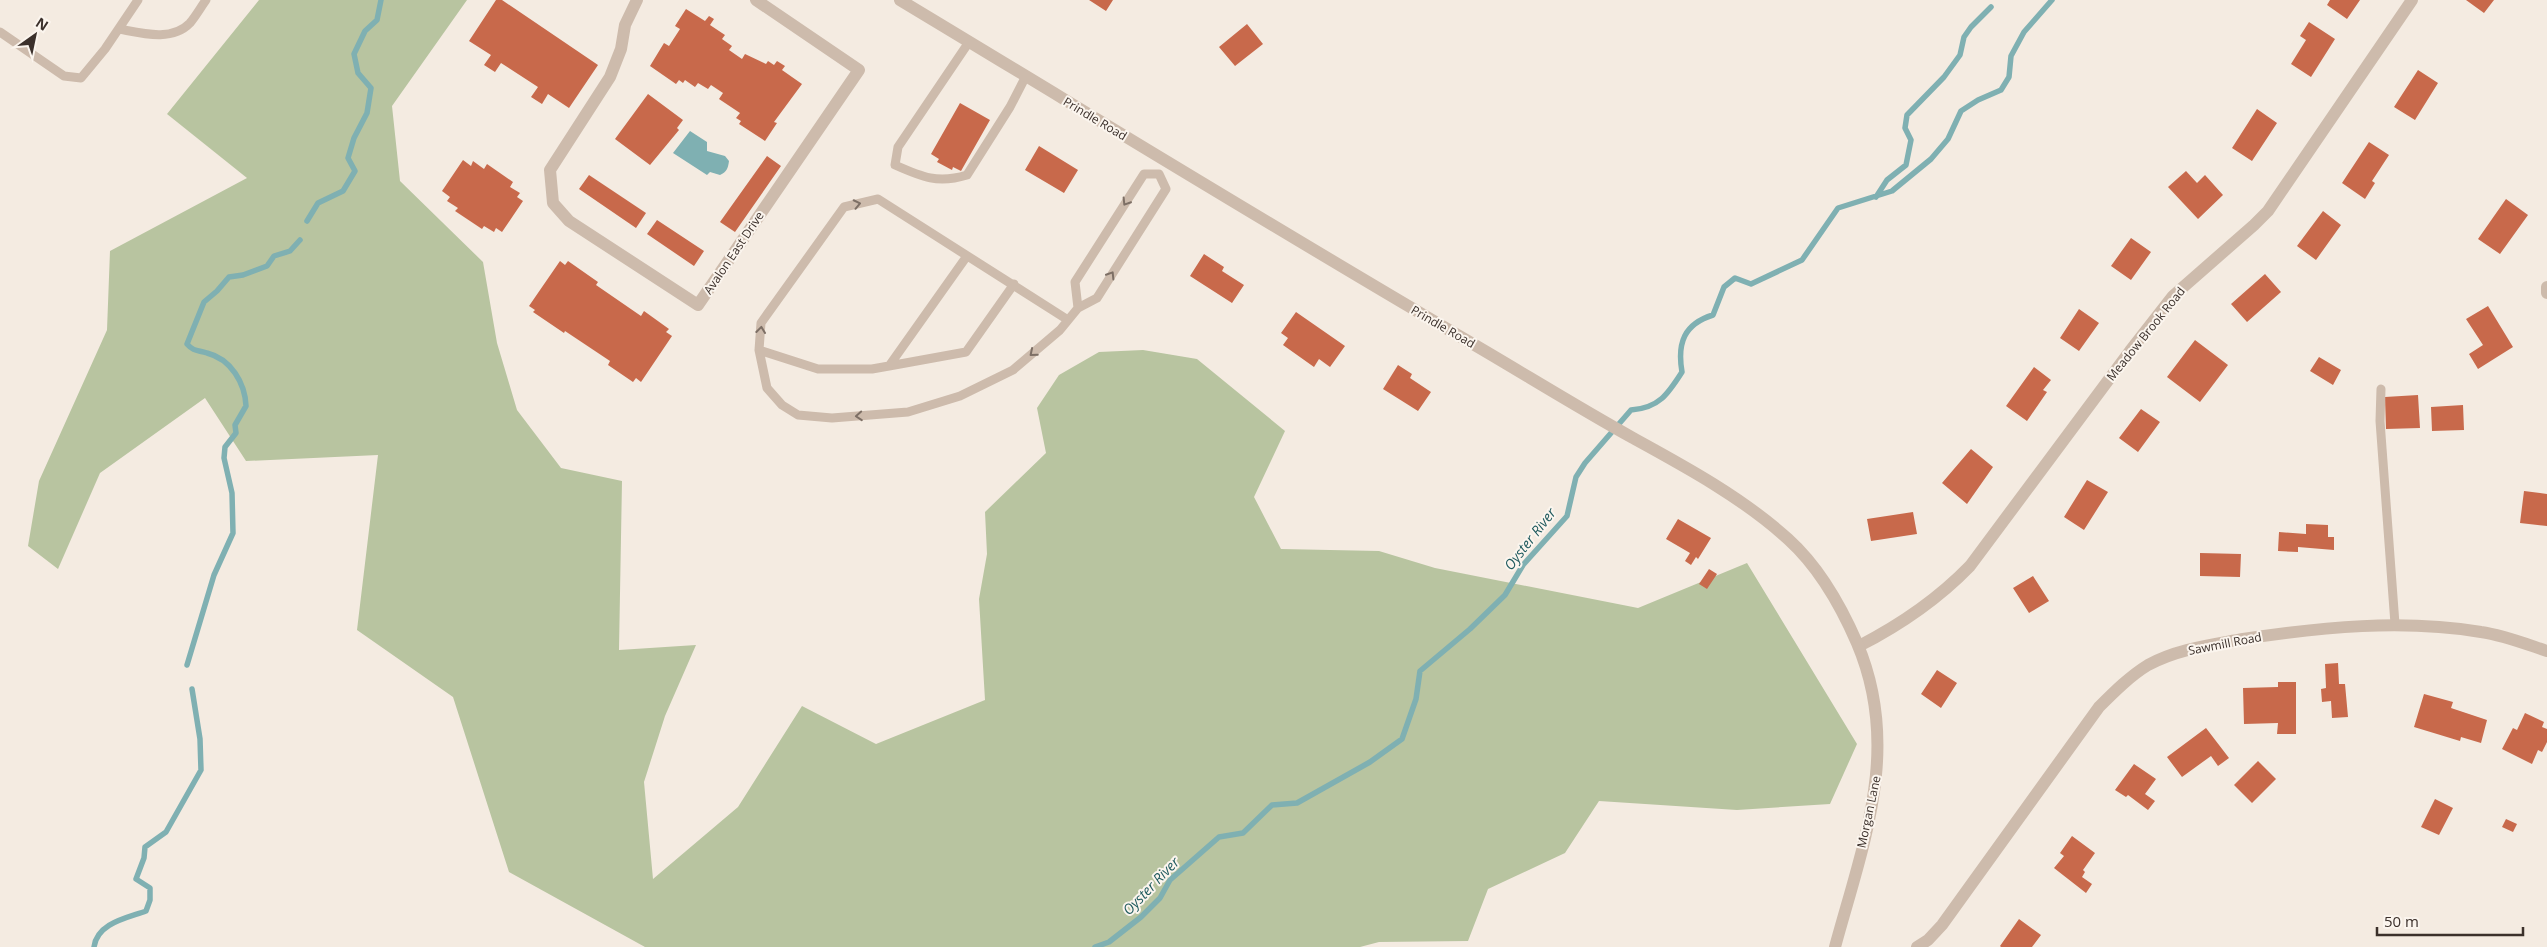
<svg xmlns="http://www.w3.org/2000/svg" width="2547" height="947" font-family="'Open Sans',sans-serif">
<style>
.green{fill:#b8c4a0}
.water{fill:#7fb0b2}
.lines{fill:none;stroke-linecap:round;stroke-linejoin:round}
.stream{stroke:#7fb0b2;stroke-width:5.5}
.building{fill:#c8694b}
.service{stroke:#cdbbac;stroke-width:9}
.minor{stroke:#cdbbac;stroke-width:12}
.tertiary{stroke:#cdbbac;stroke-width:12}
.oneway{stroke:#7d6f65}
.labels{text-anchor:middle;stroke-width:4;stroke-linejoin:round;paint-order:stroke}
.street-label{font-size:12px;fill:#3b302b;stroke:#fbf5ee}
.water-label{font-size:14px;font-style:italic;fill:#1f5a5e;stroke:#fbf5ee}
</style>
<rect width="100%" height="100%" fill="#f4ebe1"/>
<!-- green -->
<path class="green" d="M 259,0 L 467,0 L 392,106 L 400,181 L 483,262 L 497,343 L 517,410 L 561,468 L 622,481 L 619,650 L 696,645 L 665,716 L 644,782 L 653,879 L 738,807 L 802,706 L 876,744 L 985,700 L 979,599 L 987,554 L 985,512 L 1046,453 L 1037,408 L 1059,375 L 1099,352 L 1143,350 L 1197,359 L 1285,431 L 1254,497 L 1281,549 L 1379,551 L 1435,568 L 1638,608 L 1747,563 L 1857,744 L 1830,804 L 1737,810 L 1599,801 L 1565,853 L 1488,889 L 1468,941 L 1379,942 L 1360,947 L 645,947 L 509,872 L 453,697 L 357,630 L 378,455 L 246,461 L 205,398 L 100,473 L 58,569 L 28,546 L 39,481 L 107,330 L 110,251 L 247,178 L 167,114 Z"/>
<!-- water -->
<path class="water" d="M 690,131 L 707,142 L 707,151 L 725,156 L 729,161 C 728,168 727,172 720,175 L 710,172 L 707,175 L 673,153 Z"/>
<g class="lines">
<!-- stream -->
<path class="stream" d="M 1876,197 L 1887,180 L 1906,165 L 1911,140 L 1905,128 L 1907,115 L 1944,77 L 1960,55 L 1964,37 L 1971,27 L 1991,7
M 307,221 L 318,203 L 343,191 L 355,171 L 348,158 L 354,138 L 367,113 L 371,88 L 358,73 L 354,54 L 365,31 L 377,20 L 381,0
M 187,665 L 214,575 L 233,533 L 232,493 L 224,458 L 225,447 L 236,433 L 235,425 L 246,406 C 245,383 231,359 207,353 C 198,350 194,352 187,344 L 204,302 L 217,291 L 229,277 L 243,275 L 267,266 L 274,256 L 290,251 L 300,240
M 94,947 C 97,923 127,918 146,911 L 150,900 L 150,888 L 136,879 L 144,858 L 145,847 L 166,832 L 201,770 L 200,739 L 192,689
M 1095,947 L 1109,942 L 1141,917 L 1160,898 L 1170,880 L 1219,837 L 1243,833 L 1272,805 L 1297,803 L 1370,762 L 1402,739 L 1416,699 L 1420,671 L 1470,629 L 1505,595 L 1523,565 L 1567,516 L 1576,477 L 1585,463 L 1631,410 C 1659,408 1668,394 1682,372 C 1677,343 1684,324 1713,315 L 1724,287 L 1735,278 L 1751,284 L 1802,260 L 1838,208 L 1892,191 L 1931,159 L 1948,139 L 1961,111 L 1978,100 L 2001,90 L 2009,77 L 2011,56 L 2024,32 L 2052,0"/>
</g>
<!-- building -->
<path class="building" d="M 496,0 L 502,0 L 598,65 L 569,108 L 548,94 L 542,104 L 531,97 L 538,87 L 501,63 L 495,72 L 484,65 L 491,55 L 469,41 Z
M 1089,0 L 1113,0 L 1106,11 Z
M 2330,0 L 2360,0 L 2347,19 L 2327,5 Z
M 2466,0 L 2494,0 L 2484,13 Z
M 686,9 L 705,21 L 709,16 L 714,19 L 710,25 L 725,35 L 722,39 L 732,46 L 729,50 L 742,59 L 745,54 L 766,64 L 768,61 L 774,65 L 777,61 L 785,66 L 782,70 L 802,84 L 774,122 L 777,123 L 765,141 L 739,124 L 741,121 L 736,118 L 740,113 L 719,99 L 723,93 L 711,85 L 708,89 L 698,83 L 695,87 L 685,80 L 683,83 L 679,80 L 676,84 L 650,66 L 664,43 L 669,46 L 680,29 L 675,26 Z
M 2309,22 L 2335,39 L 2311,77 L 2291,64 L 2306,40 L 2300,36 Z
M 1247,24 L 1263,44 L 1235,66 L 1219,47 Z
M 2418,70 L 2438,83 L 2415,120 L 2394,107 Z
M 648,94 L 683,120 L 677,128 L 679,130 L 650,165 L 615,139 Z
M 960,103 L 990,120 L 961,171 L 953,167 L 952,170 L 937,162 L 939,159 L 931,154 Z
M 2257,109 L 2277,123 L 2252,161 L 2232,148 Z
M 2369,142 L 2389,155 L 2372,181 L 2375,183 L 2365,199 L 2342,183 Z
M 1039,146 L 1078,170 L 1064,193 L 1025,170 Z
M 767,156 L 781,166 L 735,232 L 720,222 Z
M 463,160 L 471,166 L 473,161 L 484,169 L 487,164 L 513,182 L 510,187 L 520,193 L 517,197 L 523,201 L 502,232 L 496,228 L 494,232 L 484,226 L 482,229 L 455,211 L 458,208 L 447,201 L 450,197 L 442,191 Z
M 2186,171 L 2197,183 L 2205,175 L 2223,195 L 2198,219 L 2168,187 Z
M 589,175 L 646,213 L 636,228 L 579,189 Z
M 2506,199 L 2528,215 L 2500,254 L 2478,239 Z
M 2323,211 L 2341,225 L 2316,260 L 2297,246 Z
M 657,220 L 704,251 L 694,266 L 647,234 Z
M 2131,238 L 2151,252 L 2131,280 L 2111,266 Z
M 1204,254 L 1224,267 L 1222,271 L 1244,285 L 1232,303 L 1190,276 Z
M 560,261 L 565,265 L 568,261 L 598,282 L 596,285 L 641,316 L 644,311 L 669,329 L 666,332 L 672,336 L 641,382 L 636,378 L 633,382 L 608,365 L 610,361 L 565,331 L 564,333 L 533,312 L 535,310 L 529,306 Z
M 2265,274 L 2281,292 L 2247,322 L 2231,304 Z
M 2488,306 L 2513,347 L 2478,369 L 2469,354 L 2483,345 L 2466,319 Z
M 2079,309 L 2099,323 L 2079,351 L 2060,338 Z
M 1296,312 L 1345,346 L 1330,367 L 1319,359 L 1314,367 L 1283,345 L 1288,338 L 1281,333 Z
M 2195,340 L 2228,365 L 2200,402 L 2167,377 Z
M 2319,357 L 2341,370 L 2333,385 L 2310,371 Z
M 1398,365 L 1412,374 L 1410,378 L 1431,392 L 1418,411 L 1383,389 Z
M 2034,367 L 2051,380 L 2043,390 L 2047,392 L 2027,421 L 2006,406 Z
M 2418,395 L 2420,428 L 2386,429 L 2385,397 Z
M 2463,405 L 2464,430 L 2432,431 L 2431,407 Z
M 2141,409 L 2160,422 L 2138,452 L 2119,438 Z
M 1971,449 L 1993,467 L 1967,504 L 1942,483 Z
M 2087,480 L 2108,492 L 2084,530 L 2064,517 Z
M 2524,491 L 2547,494 L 2547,526 L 2520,523 Z
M 1913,512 L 1917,534 L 1871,541 L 1867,519 Z
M 1678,519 L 1711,538 L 1698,559 L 1696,557 L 1691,565 L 1685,561 L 1690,553 L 1666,539 Z
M 2306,524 L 2328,525 L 2328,537 L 2334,537 L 2334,550 L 2298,547 L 2298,552 L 2278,551 L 2279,532 L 2306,534 Z
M 2200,553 L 2241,554 L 2240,577 L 2200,576 Z
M 1709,569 L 1717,574 L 1707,589 L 1699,584 Z
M 2033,576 L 2049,601 L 2029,613 L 2013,588 Z
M 2338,663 L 2339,684 L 2345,684 L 2348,717 L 2332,718 L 2331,701 L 2322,702 L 2321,689 L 2326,688 L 2325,664 Z
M 1937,670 L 1957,683 L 1941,708 L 1921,694 Z
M 2278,682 L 2296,682 L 2296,734 L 2277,734 L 2278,723 L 2244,724 L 2243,688 L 2278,687 Z
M 2424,694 L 2453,702 L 2451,708 L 2487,720 L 2481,743 L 2461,737 L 2460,741 L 2414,727 Z
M 2525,713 L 2544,722 L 2542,727 L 2547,729 L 2547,742 L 2542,752 L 2538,750 L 2532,764 L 2502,749 L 2513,728 L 2517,730 Z
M 2206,728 L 2229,758 L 2218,766 L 2211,756 L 2182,777 L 2167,757 Z
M 2258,761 L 2276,779 L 2252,803 L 2234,785 Z
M 2134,764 L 2156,779 L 2145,794 L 2155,801 L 2148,810 L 2128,795 L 2126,797 L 2115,790 Z
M 2435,799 L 2453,808 L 2439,835 L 2421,827 Z
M 2506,819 L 2517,824 L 2513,832 L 2502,827 Z
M 2072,836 L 2095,853 L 2083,870 L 2085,872 L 2082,877 L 2092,884 L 2086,893 L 2054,868 L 2064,856 L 2060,853 Z
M 2019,919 L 2041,935 L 2032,947 L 2001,947 L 2000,946 Z"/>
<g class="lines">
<!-- service -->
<path class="service" d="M 119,29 C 141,33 172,42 190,23 C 196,16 201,7 206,0
M 0,32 L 64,76 L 81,78 L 105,49 L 138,0
M 969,42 L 898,147 L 895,165 C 922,177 938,184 967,175 L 1010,107 L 1026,76
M 1078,308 L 1075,282 L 1144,174 L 1159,174
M 1068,320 L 878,199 L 844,207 L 761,323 L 759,350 L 767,388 L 782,405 L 798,415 L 832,418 L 908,412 L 960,396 L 1013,370 L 1060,330 L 1078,308 L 1097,298 L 1166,189 L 1159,174
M 759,350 L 818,369 L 872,369 L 889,366 L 967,256
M 889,366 L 966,352 L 1014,284
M 2381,389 L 2380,421 L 2395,624"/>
<!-- minor -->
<path class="minor" d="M 637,0 L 625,25 L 621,49 L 610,77 L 550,170 L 553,203 L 569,221 L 698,305 L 859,70 L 756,0
M 2547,287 L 2547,293
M 1859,646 C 1900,625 1937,600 1970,566 L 2130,351 L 2173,296 L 2254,225 L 2268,211 L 2412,0
M 1917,947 L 1928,940 L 1942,925 L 2099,707 C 2114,692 2130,676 2148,665 C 2177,649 2211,645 2243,639 C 2322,627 2402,619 2481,632 C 2503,635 2526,644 2547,651"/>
<!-- tertiary -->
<path class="tertiary" d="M 900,0 C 1091,115 1281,232 1473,344 C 1526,375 1579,408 1633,438 C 1686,467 1743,498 1788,539 C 1819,567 1841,606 1857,643 C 1902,748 1863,844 1835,947"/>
</g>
<!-- one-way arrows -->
<defs><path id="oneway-chevron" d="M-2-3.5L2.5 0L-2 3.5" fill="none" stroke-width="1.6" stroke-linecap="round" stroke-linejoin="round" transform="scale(1.25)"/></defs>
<g class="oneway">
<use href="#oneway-chevron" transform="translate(1126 202) rotate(122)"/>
<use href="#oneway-chevron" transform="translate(857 204) rotate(-12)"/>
<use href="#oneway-chevron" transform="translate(1111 275) rotate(-58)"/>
<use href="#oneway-chevron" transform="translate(761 330) rotate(-83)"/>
<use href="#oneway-chevron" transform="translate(1033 353) rotate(140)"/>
<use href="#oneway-chevron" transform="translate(859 416) rotate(176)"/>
</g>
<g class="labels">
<!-- street labels -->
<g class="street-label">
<text transform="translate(1095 119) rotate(31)" y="4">Prindle Road</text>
<text transform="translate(734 253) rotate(-56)" y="4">Avalon East Drive</text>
<text transform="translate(1443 327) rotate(30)" y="4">Prindle Road</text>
<text transform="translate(2146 334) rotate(-51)" y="4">Meadow Brook Road</text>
<text transform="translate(2225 644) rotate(-11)" y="4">Sawmill Road</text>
<text transform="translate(1869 812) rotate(-78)" y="4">Morgan Lane</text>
</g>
<!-- water labels -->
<g class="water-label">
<text transform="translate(1530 539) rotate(-52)" y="5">Oyster River</text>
<text transform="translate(1151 886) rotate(-46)" y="5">Oyster River</text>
</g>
</g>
<!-- north arrow -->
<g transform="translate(35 35) rotate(33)" stroke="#fbf5ee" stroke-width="4" paint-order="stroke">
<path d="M0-4L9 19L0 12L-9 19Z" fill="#3b302b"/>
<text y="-8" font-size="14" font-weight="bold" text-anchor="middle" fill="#3b302b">N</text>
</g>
<!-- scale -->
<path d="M2377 927v8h146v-8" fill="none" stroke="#3b302b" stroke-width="2.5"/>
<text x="2384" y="927" font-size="15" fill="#3b302b" stroke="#fbf5ee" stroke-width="4" paint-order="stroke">50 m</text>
</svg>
